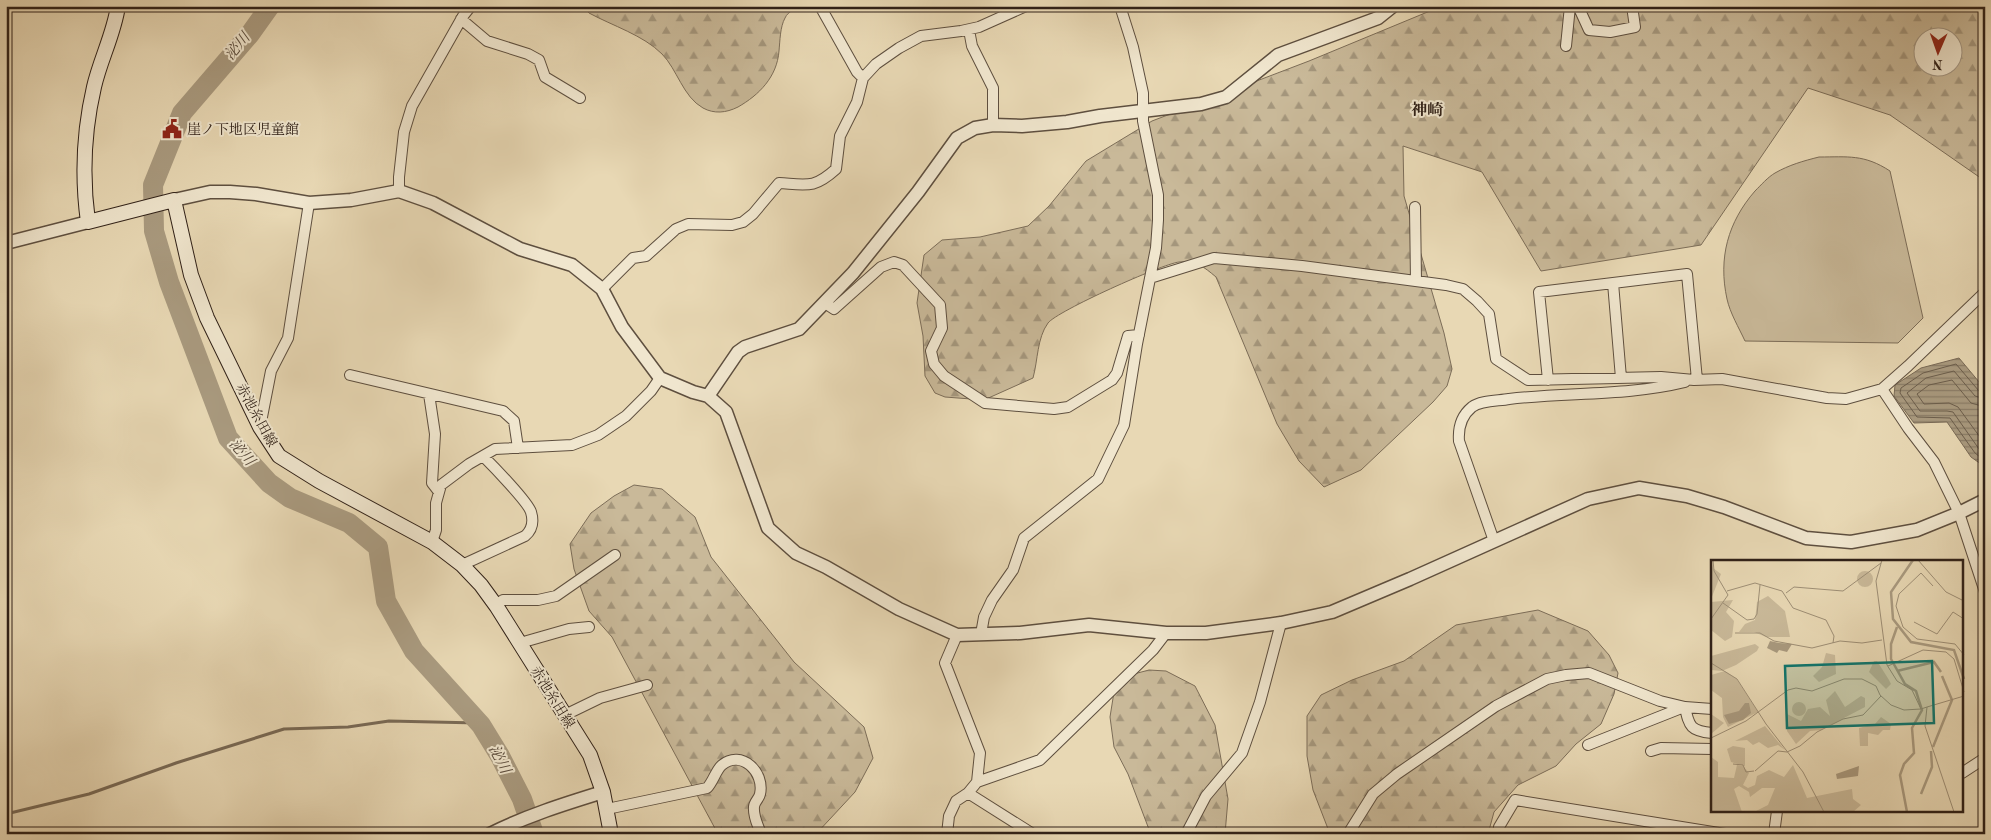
<svg xmlns="http://www.w3.org/2000/svg" width="1991" height="840" font-family="'Old Standard TT','Noto Serif JP',serif">
<style>
.forest{fill:url(#forest-firs);stroke:#7c6d58;fill-rule:evenodd}
.pitch{fill:#c9b999;stroke:#7c6d58}
.water{fill:url(#water-rules);stroke:#796a56}
.lines{fill:none;stroke-linecap:round;stroke-linejoin:round}
.shore{stroke:#6c5e4c;stroke-width:1}
.stream{stroke:#796a56;stroke-width:3}
.river{stroke:#a99a7f;stroke-width:20}
.minor-casing{stroke:#5e4f3f;stroke-width:12}
.tertiary-casing{stroke:#5e4f3f;stroke-width:15}
.secondary-casing{stroke:#302118;stroke-width:16}
.minor{stroke:#f0e6ce;stroke-width:10}
.tertiary{stroke:#f0e6ce;stroke-width:12}
.secondary{stroke:#f0e6ce;stroke-width:14}
.labels{text-anchor:middle;stroke-width:4;stroke-linejoin:round;paint-order:stroke}
.poi-label{font-size:14px;fill:#302118;stroke:#f0e6ce;text-anchor:start}
.street-label{font-size:14px;fill:#302118;stroke:#f0e6ce}
.water-label{font-size:15px;font-style:italic;fill:#5a4b3c;stroke:#f0e6ce}
.quarter-label{font-size:16px;font-weight:bold;fill:#302118;stroke:#f0e6ce}
.inset-river{fill:none;stroke:#a99a7f;stroke-width:2.5}
.inset-road{fill:none;stroke:#9e8f76;stroke-width:1}
.view{fill:#0f766e;fill-opacity:0.15;stroke:#0f766e;stroke-width:2.5}
.inset-edge{fill:none;stroke:#302118;stroke-width:2.5}
</style>
<defs>
<pattern id="forest-firs" width="22" height="20" patternUnits="userSpaceOnUse" patternTransform="scale(1.25)"><rect width="22" height="20" fill="#c9b999"/><path d="M5 1l3.5 6h-7zM16 11l3.5 6h-7z" fill="#a4967c"/></pattern>
<pattern id="water-rules" width="6" height="5" patternUnits="userSpaceOnUse" patternTransform="scale(1.25)"><rect width="6" height="5" fill="#a99a7f"/><path d="M0 2.5h6" fill="none" stroke="#8a7d67"/></pattern>
</defs>
<rect width="100%" height="100%" fill="#e8d8b4"/>
<filter id="stains"><feTurbulence type="fractalNoise" baseFrequency=".004" numOctaves="4"/><feColorMatrix values="0 0 0 0 .2 0 0 0 0 .09 0 0 0 0 .02 0 0 0 .5 -.17"/></filter>
<radialGradient id="worn" r=".72"><stop offset=".6" stop-color="#630" stop-opacity="0"/><stop offset="1" stop-color="#630" stop-opacity=".3"/></radialGradient>
<!-- forest -->
<path class="forest" d="M 582,6 L 803,6 C 797,8 788,11 785,18 C 780,27 780,41 779,51 C 777,77 759,95 738,107 C 726,113 714,114 703,108 C 683,97 677,69 662,54 C 643,35 613,26 589,13 Z
M 1442,6 L 1985,6 L 1985,181 L 1890,115 L 1808,88 L 1701,245 L 1541,271 L 1482,172 L 1403,146 L 1404,196 L 1444,333 L 1452,369 L 1447,386 L 1433,402 L 1361,470 L 1324,487 L 1299,461 L 1277,424 L 1216,277 C 1204,267 1196,260 1179,262 C 1162,264 1057,311 1048,323 C 1037,338 1038,360 1033,378 L 984,400 L 945,397 L 935,393 L 925,376 L 923,336 L 917,303 L 924,255 L 942,240 L 980,237 L 1028,226 L 1049,206 L 1086,161 L 1152,121 L 1309,61 ZM 1924,38 L 1954,38 L 1954,68 L 1924,68 Z
M 634,485 L 662,489 L 695,517 L 711,557 L 794,662 L 864,727 L 873,758 L 855,792 L 816,834 L 718,834 L 612,637 L 589,611 L 574,569 L 570,544 L 591,513 L 614,496 Z
M 1538,610 L 1588,631 L 1609,655 L 1618,673 L 1614,694 L 1601,724 L 1576,744 L 1556,766 L 1518,785 L 1494,812 L 1488,834 L 1330,834 L 1313,790 L 1307,756 L 1307,716 L 1321,695 L 1352,680 L 1404,661 L 1456,625 Z
M 1149,670 L 1166,671 L 1195,686 L 1215,725 L 1228,799 L 1225,834 L 1151,834 L 1150,832 L 1128,774 L 1114,747 L 1110,717 L 1114,692 L 1130,675 Z"/>
<!-- pitch -->
<path class="pitch" d="M 1819,157 C 1848,157 1864,154 1890,171 L 1923,318 L 1898,343 L 1745,341 C 1739,328 1730,313 1727,299 C 1718,258 1728,222 1755,191 C 1761,185 1768,177 1775,173 C 1789,165 1803,161 1819,157 Z"/>
<!-- water -->
<path class="water" d="M 1959,358 L 1985,389 L 1985,467 L 1971,457 L 1947,422 L 1914,423 L 1894,396 L 1895,385 L 1921,368 Z"/>
<g class="lines">
<!-- shore -->
<path class="shore" d="M 1985,393 L 1979,391 L 1956,364 L 1923,373 L 1901,388 L 1900,393 L 1917,417 L 1950,418 L 1975,453 L 1985,461
M 1985,399 L 1975,396 L 1954,371 L 1926,378 L 1907,393 L 1920,411 L 1947,411 L 1953,412 L 1979,449 L 1985,453
M 1985,407 L 1971,403 L 1952,380 L 1929,385 L 1917,394 L 1924,404 L 1949,403 L 1958,407 L 1985,444"/>
<!-- stream -->
<path class="stream" d="M 6,814 L 89,794 L 176,763 L 284,729 L 348,727 L 389,721 L 478,723"/>
<!-- river -->
<path class="river" d="M 270,6 L 250,34 L 182,113 L 153,185 L 154,231 L 169,282 L 228,438 L 269,483 L 290,498 L 349,523 L 378,547 L 386,601 L 414,651 L 481,725 L 500,756 L 522,799 L 534,834"/>
<defs>
<path id="minor" d="M 820,6 L 857,72 L 863,78
M 1578,6 L 1589,30 L 1610,32 L 1635,27 L 1632,6
M 461,19 L 487,41 L 528,54 L 539,60 L 545,77 L 580,98
M 969,30 L 972,46 L 993,88 L 993,125
M 1566,46 L 1570,6
M 399,191 L 399,177 L 404,132 L 412,106 L 463,16 L 471,6
M 1415,207 L 1416,281
M 1150,278 L 1214,258 L 1302,266 L 1446,285 L 1463,289 L 1477,301 L 1489,314 L 1496,359 L 1528,380 L 1661,377 L 1694,380 L 1722,379 L 1827,398 L 1846,399 L 1882,389 L 1908,366 L 1985,292
M 1613,283 L 1621,378
M 602,289 L 633,258 L 646,256 L 676,229 L 688,224 L 732,225 L 743,222 L 753,214 L 779,183 C 807,185 814,189 836,169 L 840,136 L 857,102 L 863,78 L 876,64 L 899,48 L 921,36 L 961,31 L 979,27 L 1026,6
M 825,303 L 834,309 L 881,267 L 894,262 L 903,265 L 940,305 L 942,328 L 931,351 L 934,364 L 944,376 L 985,403 L 1054,409 L 1068,407 L 1112,380 L 1117,373 L 1128,336 L 1139,335
M 350,375 L 503,411 L 514,421 L 518,448
M 1548,380 L 1539,292 L 1687,274 L 1697,380
M 1882,389 L 1908,428 L 1934,462 L 1959,513 L 1985,592
M 429,394 L 435,434 L 432,483 L 439,492
M 260,427 L 271,371 L 288,338 L 309,203
M 1494,541 L 1459,441 C 1458,428 1461,416 1472,407 C 1481,400 1499,401 1509,399 C 1568,392 1628,396 1685,382
M 432,542 L 436,530 L 436,503 L 441,485 L 469,464 L 495,449 L 572,445 L 598,435 L 626,416 L 651,391 L 660,378
M 462,565 L 525,536 C 532,530 534,522 531,512 C 528,502 492,465 483,456
M 495,605 L 503,600 L 538,600 L 556,596 L 615,555
M 981,634 L 984,617 L 992,600 L 1013,570 L 1024,538 L 1098,479 L 1124,425 L 1137,344 L 1156,248 L 1158,220 L 1158,195 L 1143,121 L 1143,93 L 1133,47 L 1120,6
M 957,635 L 945,663 L 980,753 L 977,782
M 520,643 L 569,629 L 589,627
M 1685,707 C 1689,727 1691,731 1712,733
M 565,715 L 600,698 L 647,685
M 1588,745 L 1684,707
M 1651,751 L 1661,748 L 1712,749
M 1962,773 L 1985,758
M 968,793 L 1033,834
M 607,809 L 707,788 C 713,782 716,770 722,765 C 741,749 765,772 760,794 C 759,799 754,802 754,807 C 753,817 758,825 761,834
M 947,834 L 949,816 L 956,801 L 968,793 L 977,782 L 1040,760 L 1153,650 L 1166,633
M 1186,834 L 1206,796 L 1242,753 L 1260,702 L 1281,623
M 1348,834 L 1373,794 L 1397,774 L 1496,706 L 1547,679 L 1566,675 L 1589,673 L 1660,701 L 1685,707 L 1712,709
M 1498,834 L 1499,827 L 1515,800 L 1725,834
M 1774,834 L 1777,811"/>
<path id="tertiary" d="M 174,200 L 210,192 L 230,192 L 256,194 L 309,203 L 351,200 L 399,191 L 433,203 L 520,249 L 572,265 L 602,289 L 622,327 L 660,378 L 693,392 L 708,396 L 726,412 L 768,528 L 796,553 L 826,567 L 899,609 L 957,635 L 1020,633 L 1089,625 L 1166,633 L 1206,633 L 1281,623 L 1332,612 L 1410,579 L 1588,499 L 1639,488 L 1687,496 L 1724,507 L 1806,538 L 1851,542 L 1917,530 L 1959,513 L 1985,500
M 6,243 L 88,222
M 708,396 L 738,352 L 745,347 L 799,329 L 853,273 L 918,192 L 957,138 L 975,128 L 993,125 L 1022,126 L 1067,122 L 1100,116 L 1201,104 L 1226,97 L 1278,55 L 1378,18 L 1393,6
M 490,834 C 526,816 564,804 603,792"/>
<path id="secondary" d="M 118,6 C 114,34 100,60 94,87 C 84,130 82,178 88,222 L 174,200 L 191,275 L 207,318 L 260,427 L 279,456 L 319,481 L 432,542 L 462,565 L 481,585 L 497,607 L 590,755 L 603,792 L 611,834"/>
</defs>
<!-- minor casing -->
<use href="#minor" class="minor-casing"/>
<!-- tertiary casing -->
<use href="#tertiary" class="tertiary-casing"/>
<!-- secondary casing -->
<use href="#secondary" class="secondary-casing"/>
<!-- minor -->
<use href="#minor" class="minor"/>
<!-- tertiary -->
<use href="#tertiary" class="tertiary"/>
<!-- secondary -->
<use href="#secondary" class="secondary"/>
</g>
<!-- icons -->
<defs>
<symbol id="civic-bare" viewBox="-9 -9 18 18"><path d="M-.6-6.5H3V-4.5H.6V-3L4-1V1h2V6H-6V1h2V-1L-.6-3ZM-1.2 2.5V6h2.4V2.5Z" fill="#8f2418" stroke="#f0e6ce" stroke-width="2.5" paint-order="stroke"/></symbol>
</defs>
<g fill-rule="evenodd">
<use href="#civic-bare" x="158" y="115" width="28" height="28"/>
</g>
<g class="labels">
<!-- poi labels -->
<g class="poi-label">
<text x="187" y="134">崖ノ下地区児童館</text>
</g>
<!-- street labels -->
<g class="street-label">
<text transform="translate(257 415) rotate(61)" y="5">赤池糸田線</text>
<text transform="translate(553 697) rotate(58)" y="5">赤池糸田線</text>
</g>
<!-- water labels -->
<g class="water-label">
<text transform="translate(237 46) rotate(-50)" y="5">泌川</text>
<text transform="translate(242 452) rotate(49)" y="5">泌川</text>
<text transform="translate(500 759) rotate(63)" y="5">泌川</text>
</g>
<!-- quarter labels -->
<g class="quarter-label">
<text x="1427" y="115">神崎</text>
</g>
</g>
<!-- overview -->
<g transform="translate(1711 560)">
<rect width="252" height="252" fill="#e8d8b4"/>
<path d="M 0,0 L 2,8 L 10,14 L 0,39 ZM146 19a8 8 0 1 1 16 0a8 8 0 1 1-16 0ZM 57,36 L 74,51 L 79,77 L 55,77 L 43,72 L 28,72 L 34,64 L 44,60 L 46,42 ZM 22,40 L 15,52 L 23,61 L 21,77 L 14,81 L 0,70 L 0,42 ZM 44,84 L 48,87 L 46,91 L 25,105 L 11,111 L 0,110 L 0,96 ZM 115,93 L 124,95 L 125,114 L 108,122 L 102,116 L 111,107 ZM 163,101 L 166,101 L 178,120 L 180,124 L 175,129 L 158,112 ZM 124,131 L 134,147 L 150,136 L 154,138 L 154,147 L 110,170 L 99,171 L 85,184 L 76,171 L 76,154 L 90,161 L 97,149 L 109,147 L 119,156 L 115,140 ZM 0,154 L 13,163 L 0,174 ZM 170,157 L 180,164 L 179,170 L 172,170 L 167,175 L 157,173 L 157,186 L 149,186 L 148,168 L 164,164 ZM 54,166 L 74,190 L 67,185 L 57,188 L 48,182 L 42,185 L 36,180 L 24,181 ZM 0,197 L 7,202 L 7,217 L 23,218 L 26,205 L 32,206 L 38,213 L 32,225 L 37,228 L 44,225 L 46,216 L 58,210 L 73,217 L 82,205 L 96,238 L 141,229 L 142,239 L 150,245 L 142,252 L 43,252 L 57,245 L 64,228 L 51,228 L 39,237 L 38,232 L 28,226 L 23,229 L 31,252 L 0,252 Z" fill="#c9b999"/>
<path d="M 14,111 L 25,118 L 47,152 L 17,167 L 12,157 L 11,138 L 0,130 L 0,115 ZM 22,186 L 34,188 L 34,206 L 20,202 L 16,189 Z" fill="#c9b999"/>
<path d="M81 149a7 7 0 1 1 14 0a7 7 0 1 1-14 0Z" fill="#c9b999"/>
<path d="M 59,81 L 68,83 L 81,84 L 76,92 L 68,90 L 66,93 L 56,88 ZM 34,143 L 38,143 L 40,153 L 32,160 L 18,164 L 13,155 L 28,151 ZM 148,206 L 147,216 L 126,219 L 125,214 Z" fill="#a99a7f"/>
<path class="inset-river" d="M 202,0 L 180,32 L 182,59 L 200,82 L 243,90 L 253,119M 186,67 L 180,84 L 180,99 L 194,124 L 205,131 L 211,150 L 201,168 L 203,193 L 193,204 L 189,215 L 196,252M 186,111 L 223,102 L 230,112M 222,187 L 241,140 L 231,116M 210,234 L 221,207 L 220,191"/>
<path class="inset-road" d="M 171,0 L 165,21 L 176,105 L 186,121 L 201,130 L 210,149 L 216,147 L 214,166 L 243,252M 207,0 L 235,32 L 253,41M 222,26 L 210,13 L 188,34 L 185,46 L 192,67 L 206,79 L 244,84 L 253,95M 16,31 L 44,23 L 71,31 L 82,48 L 115,60 L 123,76 L 122,83M 75,33 L 83,27 L 132,31 L 170,3M 12,43 L 36,60 L 43,59 L 46,54 L 49,25M 0,59 L 17,35 L 3,11 L 2,0M 203,62 L 226,74M 24,73 L 49,73 L 63,81 L 101,88 L 129,81 L 151,83 L 171,80M 226,74 L 242,52 L 253,59M 0,103 L 26,119 L 55,164 L 92,212 L 113,252M 177,106 L 212,90 L 235,92 L 243,99 L 253,132M 216,147 L 253,136M 0,178 L 35,161 L 77,130 L 85,128 L 101,131 L 133,119 L 151,119 L 165,126 L 169,135 L 180,145 L 193,150 L 210,149M 22,204 L 32,205 L 35,212 L 43,211M 44,211 L 67,191 L 76,192 L 89,186 L 106,172 L 132,159 L 152,155 L 170,136"/>
<path class="view" d="M 221,101 L 223,163 L 76,168 L 74,106 Z"/>
<rect width="252" height="252" class="inset-edge"/>
</g>
<!-- margin -->
<rect width="1991" height="840" fill="none" stroke="#e8d8b4" stroke-width="25"/>
<rect x="8" y="8" width="1976" height="825" fill="none" stroke="#302118" stroke-width="2.5"/>
<rect x="12" y="12" width="1966" height="815" fill="none" stroke="#302118"/>
<!-- north arrow -->
<g transform="translate(1938 52) rotate(182)"><circle r="24" fill="#f0e6ce" stroke="#a39785"/>
<path d="M0-4L9 19L0 12L-9 19Z" fill="#8f2418"/>
<text y="-8" font-size="14" font-weight="bold" text-anchor="middle" fill="#302118">N</text>
</g>
<rect width="100%" height="100%" filter="url(#stains)"/>
<rect width="100%" height="100%" fill="url(#worn)"/>
</svg>
